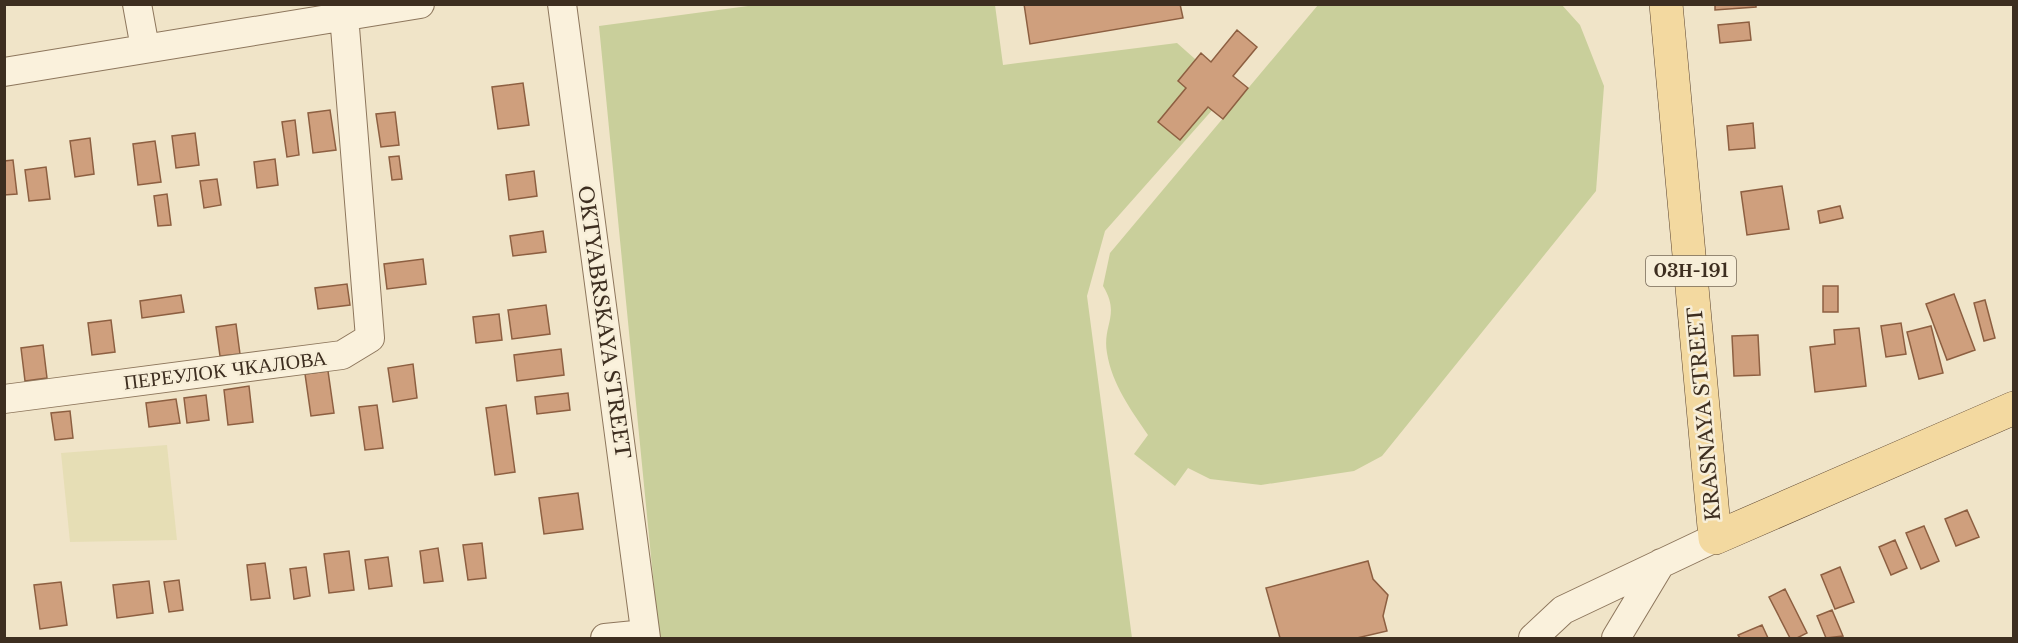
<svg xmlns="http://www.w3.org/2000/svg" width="2018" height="643" font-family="'Libre Baskerville',serif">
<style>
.farmland{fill:#e6deb5}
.green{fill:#c9cf9b}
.building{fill:#cf9f7d;stroke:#8d5f41;stroke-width:1.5}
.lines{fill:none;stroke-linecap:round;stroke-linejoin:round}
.minor-casing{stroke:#8d765c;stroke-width:30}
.major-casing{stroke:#5b4430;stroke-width:34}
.minor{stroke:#faf1dc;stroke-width:28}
.major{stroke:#f3d9a0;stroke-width:33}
.labels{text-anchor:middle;stroke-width:5;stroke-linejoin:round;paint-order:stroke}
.shield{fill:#f7eed8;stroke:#756857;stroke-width:1.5}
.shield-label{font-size:18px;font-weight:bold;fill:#3d2e20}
.street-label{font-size:20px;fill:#3d2e20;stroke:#f7eed8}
</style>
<rect width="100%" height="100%" fill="#f0e4c8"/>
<!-- farmland -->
<path class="farmland" d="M 167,445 L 177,540 L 70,542 L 61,453 Z"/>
<!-- green -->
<path class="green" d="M 763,4 L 995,5 L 1003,65 L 1177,43 L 1230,90 L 1105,231 L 1087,296 L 1132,638 L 659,638 L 599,26 Z
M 1318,5 L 1562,5 L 1580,25 L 1604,86 L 1596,191 L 1382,456 L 1354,471 L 1261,485 L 1210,479 L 1188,468 L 1175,486 L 1134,454 L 1148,435 C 1131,410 1112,384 1107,353 C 1102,325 1121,315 1103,286 L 1110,253 Z"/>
<!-- building -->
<path class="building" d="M 1024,4 L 1180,4 L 1183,18 L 1030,44 Z
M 1715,4 L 1756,4 L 1756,7 L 1715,10 Z
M 1749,22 L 1751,40 L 1720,43 L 1718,25 Z
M 1237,30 L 1257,47 L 1233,76 L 1248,88 L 1223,119 L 1208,107 L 1180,140 L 1158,122 L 1186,88 L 1178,81 L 1201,53 L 1211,62 Z
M 523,83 L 529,125 L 498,129 L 492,87 Z
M 330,110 L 336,150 L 313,153 L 308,113 Z
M 395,112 L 399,145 L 381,147 L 376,114 Z
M 295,120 L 299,155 L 287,157 L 282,122 Z
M 1753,123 L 1755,148 L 1729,150 L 1727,126 Z
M 195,133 L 199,165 L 176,168 L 172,136 Z
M 90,138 L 94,174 L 75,177 L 70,141 Z
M 155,141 L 161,182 L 138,185 L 133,144 Z
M 399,156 L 402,179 L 392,180 L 389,157 Z
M 275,159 L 278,185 L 257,188 L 254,162 Z
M 13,160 L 17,194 L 4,195 L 4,161 Z
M 46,167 L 50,199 L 29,201 L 25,170 Z
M 534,171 L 537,196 L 509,200 L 506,175 Z
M 217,179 L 221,205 L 204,208 L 200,181 Z
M 1782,186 L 1789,229 L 1747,235 L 1741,192 Z
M 167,194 L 171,225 L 158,226 L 154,196 Z
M 1840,206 L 1843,218 L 1820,223 L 1818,211 Z
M 543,231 L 546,252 L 513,256 L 510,236 Z
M 423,259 L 426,284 L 387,289 L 384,264 Z
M 347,284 L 350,305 L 318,309 L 315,288 Z
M 1823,286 L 1838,286 L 1838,312 L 1823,312 Z
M 1954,294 L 1975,350 L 1947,360 L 1926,304 Z
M 181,295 L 184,312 L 142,318 L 140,301 Z
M 1985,300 L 1995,338 L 1984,341 L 1974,303 Z
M 546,305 L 550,334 L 512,339 L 508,310 Z
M 499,314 L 502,340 L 476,343 L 473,317 Z
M 111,320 L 115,352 L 92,355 L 88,323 Z
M 1901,323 L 1906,354 L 1886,357 L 1881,326 Z
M 236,324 L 240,354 L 220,356 L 216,327 Z
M 1931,326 L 1943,373 L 1919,379 L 1907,332 Z
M 1859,328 L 1866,386 L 1815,392 L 1810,347 L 1835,344 L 1834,330 Z
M 1758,335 L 1760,375 L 1734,376 L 1732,336 Z
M 43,345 L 47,378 L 25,381 L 21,348 Z
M 561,349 L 564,375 L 517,381 L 514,355 Z
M 413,364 L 417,398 L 393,402 L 388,368 Z
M 328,371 L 334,413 L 311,416 L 305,374 Z
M 249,386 L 253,422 L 228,425 L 224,390 Z
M 568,393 L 570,410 L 537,414 L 535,397 Z
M 206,395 L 209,420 L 187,423 L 184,398 Z
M 176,399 L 180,423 L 149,427 L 146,403 Z
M 377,405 L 383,448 L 365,450 L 359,407 Z
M 506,405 L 515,472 L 495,475 L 486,408 Z
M 70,411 L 73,438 L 55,440 L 51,413 Z
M 578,493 L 583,529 L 544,534 L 539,498 Z
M 1967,510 L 1979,537 L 1956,546 L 1945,519 Z
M 1924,526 L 1939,561 L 1921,569 L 1906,533 Z
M 1895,540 L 1907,568 L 1891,575 L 1879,547 Z
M 482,543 L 486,578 L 468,580 L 463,545 Z
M 438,548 L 443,581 L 424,583 L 420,551 Z
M 349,551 L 354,590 L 329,593 L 324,554 Z
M 388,557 L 392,586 L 369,589 L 365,560 Z
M 1368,561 L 1373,579 L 1388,595 L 1383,616 L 1387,631 L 1357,638 L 1280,638 L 1266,588 Z
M 265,563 L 270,598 L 251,600 L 247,565 Z
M 306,567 L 310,596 L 294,599 L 290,569 Z
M 1840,567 L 1854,602 L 1835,609 L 1821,575 Z
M 179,580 L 183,610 L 169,612 L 164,582 Z
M 149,581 L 153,613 L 117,618 L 113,585 Z
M 61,582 L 67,625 L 40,629 L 34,585 Z
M 1785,589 L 1807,633 L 1797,638 L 1790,638 L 1769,597 Z
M 1832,610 L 1843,636 L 1826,638 L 1817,616 Z
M 1762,625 L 1768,638 L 1740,638 L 1738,635 Z"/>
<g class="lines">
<defs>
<path id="minor" d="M 137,4 L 145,48
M 562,4 L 646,638
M 4,72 L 420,4
M 4,399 L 342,355 L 370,338 L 344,15
M 605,638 L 645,634
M 1533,638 L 1563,610 L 1715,538
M 1616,638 L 1661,563"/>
<path id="major" d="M 1666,4 L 1715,538 L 2014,408"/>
</defs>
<!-- minor casing -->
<use href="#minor" class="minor-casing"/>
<!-- major casing -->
<use href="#major" class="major-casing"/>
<!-- minor -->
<use href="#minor" class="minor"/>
<!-- major -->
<use href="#major" class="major"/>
</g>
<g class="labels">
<!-- shield labels -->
<rect class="shield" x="1646" y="256" width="90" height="30" rx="4.5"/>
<g class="shield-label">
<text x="1691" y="277">03Н-191</text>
</g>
<!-- street labels -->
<g class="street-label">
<text transform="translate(604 322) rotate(82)" y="7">OKTYABRSKAYA STREET</text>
<text transform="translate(225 370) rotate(-7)" y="7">ПЕРЕУЛОК ЧКАЛОВА</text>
<text transform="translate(1704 414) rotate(-95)" y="7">KRASNAYA STREET</text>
</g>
</g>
<!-- border -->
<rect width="2018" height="643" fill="none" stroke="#3d2e20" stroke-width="12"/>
</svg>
